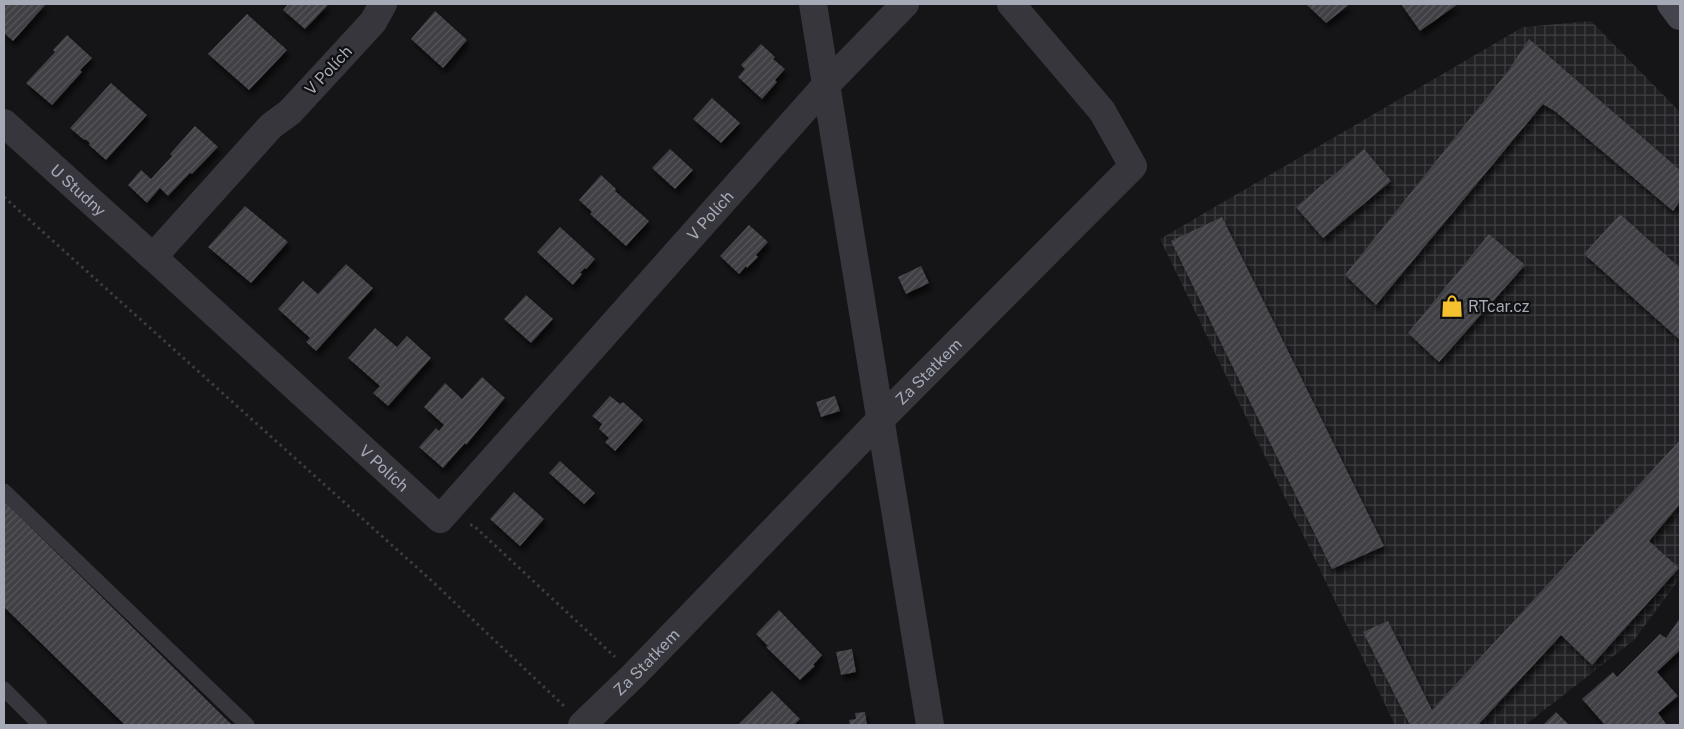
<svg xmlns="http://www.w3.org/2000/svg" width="1684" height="729" font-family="'Public Sans',sans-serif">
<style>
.industrial{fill:url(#industrial-grid)}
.building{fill:url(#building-hatch);filter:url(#shadow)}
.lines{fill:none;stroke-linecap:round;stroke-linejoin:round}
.path{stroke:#3c3d43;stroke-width:3;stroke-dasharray:2.5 4;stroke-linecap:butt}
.lane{stroke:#36363c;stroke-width:15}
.street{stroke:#36363c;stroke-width:28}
.secondary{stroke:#44454c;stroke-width:28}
.labels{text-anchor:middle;stroke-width:4.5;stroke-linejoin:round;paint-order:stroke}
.street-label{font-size:16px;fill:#a6aab7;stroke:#101012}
.poi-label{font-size:16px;fill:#a6aab7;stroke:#101012;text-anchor:start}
</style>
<defs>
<pattern id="industrial-grid" width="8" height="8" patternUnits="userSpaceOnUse" patternTransform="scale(1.25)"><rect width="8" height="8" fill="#212124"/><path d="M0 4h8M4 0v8" fill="none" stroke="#3e3f42"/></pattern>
<pattern id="building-hatch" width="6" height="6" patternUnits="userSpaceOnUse" patternTransform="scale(1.25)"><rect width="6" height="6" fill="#3f3f44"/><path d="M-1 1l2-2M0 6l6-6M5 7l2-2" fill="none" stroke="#58585d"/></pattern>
<filter id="shadow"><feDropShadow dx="3" dy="5.5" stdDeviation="2.5" flood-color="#0009"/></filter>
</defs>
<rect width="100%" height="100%" fill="#151517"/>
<!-- industrial -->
<path class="industrial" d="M 1591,21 L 1680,112 L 1680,578 L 1634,640 L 1525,725 L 1395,725 L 1160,239 L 1523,27 Z"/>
<!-- building -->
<path class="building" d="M 4,4 L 46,4 L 13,41 L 4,33 Z
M 288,4 L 329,4 L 305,29 L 283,10 Z
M 1306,4 L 1350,4 L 1326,23 Z
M 1401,4 L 1458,4 L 1420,31 Z
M 435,11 L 467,40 L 443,68 L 411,39 Z
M 247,14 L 287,50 L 249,90 L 208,54 Z
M 67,35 L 92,58 L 80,70 L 82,72 L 52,105 L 26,83 L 55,52 L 53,50 Z
M 1529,39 L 1680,170 L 1680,201 L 1673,211 L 1556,112 L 1543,104 L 1376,305 L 1345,275 L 1508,71 Z
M 761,44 L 775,57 L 773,59 L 785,69 L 775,80 L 777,82 L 762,99 L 738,77 L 745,69 L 741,65 Z
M 111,83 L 147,115 L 106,160 L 89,145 L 90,143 L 85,139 L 84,140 L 70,128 Z
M 712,98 L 740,123 L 721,143 L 693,119 Z
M 195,126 L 218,147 L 192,174 L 190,173 L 168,196 L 160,188 L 147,203 L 128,185 L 141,170 L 151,179 L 172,156 L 170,154 Z
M 670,149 L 693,170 L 675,189 L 652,168 Z
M 1364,149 L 1391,181 L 1323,238 L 1296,207 Z
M 601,175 L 616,189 L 615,191 L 649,221 L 626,246 L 590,214 L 592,212 L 579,200 Z
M 245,206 L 288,242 L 251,283 L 208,247 Z
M 1620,214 L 1680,268 L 1680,340 L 1584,254 Z
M 1222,217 L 1384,546 L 1332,569 L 1171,241 Z
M 749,225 L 768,242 L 756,255 L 758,257 L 747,268 L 746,266 L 739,274 L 720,256 Z
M 560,227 L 595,259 L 586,269 L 585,268 L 580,273 L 582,274 L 573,285 L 537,252 Z
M 1489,234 L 1525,265 L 1439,362 L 1408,333 Z
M 346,264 L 373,288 L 316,351 L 306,342 L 310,338 L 278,309 L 303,281 L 318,294 Z
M 921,266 L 929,283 L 906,294 L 898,277 Z
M 526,295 L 553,319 L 531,343 L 504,319 Z
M 375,328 L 397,347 L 407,336 L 431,358 L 388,406 L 373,393 L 380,386 L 348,358 Z
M 482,377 L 505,398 L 466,445 L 465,443 L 443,468 L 419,447 L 436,428 L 439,431 L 444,425 L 424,407 L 445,383 L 462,399 Z
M 610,396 L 620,404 L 623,402 L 643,420 L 615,451 L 605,442 L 609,438 L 599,429 L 602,424 L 592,416 Z
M 835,396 L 840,411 L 821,417 L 816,402 Z
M 1680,440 L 1680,504 L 1649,541 L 1679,568 L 1592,665 L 1561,635 L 1478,725 L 1410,725 L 1363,632 L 1388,621 L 1432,710 Z
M 560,461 L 595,493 L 584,504 L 549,473 Z
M 514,492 L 544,519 L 520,546 L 490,519 Z
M 4,501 L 232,725 L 125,725 L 4,607 Z
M 779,610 L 822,655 L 813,665 L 815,666 L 800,680 L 766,647 L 768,646 L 756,634 Z
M 1680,618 L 1680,650 L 1657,672 L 1678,696 L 1658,713 L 1667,725 L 1605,725 L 1582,699 L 1613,672 L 1617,677 L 1660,634 L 1666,638 Z
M 852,649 L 856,672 L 841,675 L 836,652 Z
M 772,691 L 800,719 L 794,725 L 738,725 Z
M 865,712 L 867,725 L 850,725 L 849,720 L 856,719 L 855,713 Z
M 1556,712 L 1569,725 L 1543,725 Z"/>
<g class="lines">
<!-- path -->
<path class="path" d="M 4,197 L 433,582 L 564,706
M 470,525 L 473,525 L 615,657"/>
<!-- lane -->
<path class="lane" d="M 4,491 L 247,725
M 4,689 L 40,725"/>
<!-- street -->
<g class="street">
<path id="s1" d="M 383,4 L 373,22 L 290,112 L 271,126 L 153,257 L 440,519 L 827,84 L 905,4"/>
<path d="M 813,4 L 930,725"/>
<path id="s2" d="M 4,123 L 153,257"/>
<path id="s3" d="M 582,725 L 634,675 L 880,420 L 1133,166 L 1102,111 L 1011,4"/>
</g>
<!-- secondary -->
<path class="secondary" d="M 1671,4 L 1680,16"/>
</g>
<!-- icons -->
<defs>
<symbol id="shop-bare" viewBox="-9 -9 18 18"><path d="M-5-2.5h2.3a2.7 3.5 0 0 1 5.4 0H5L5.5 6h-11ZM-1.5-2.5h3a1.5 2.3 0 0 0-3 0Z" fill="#f5c12f" stroke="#101012" stroke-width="2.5" paint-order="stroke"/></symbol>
</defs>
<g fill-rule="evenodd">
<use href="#shop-bare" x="1436" y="290" width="32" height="32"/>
</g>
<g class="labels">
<!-- street labels -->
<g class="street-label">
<text transform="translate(328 70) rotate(-47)" y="6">V Polích</text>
<text dy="6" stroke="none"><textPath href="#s2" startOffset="100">U Studny</textPath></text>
<text dy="6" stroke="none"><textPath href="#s1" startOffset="1138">V Polích</textPath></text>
<text dy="6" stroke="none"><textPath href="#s3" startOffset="495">Za Statkem</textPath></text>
<text dy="6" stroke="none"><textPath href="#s1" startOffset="656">V Polích</textPath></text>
<text dy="6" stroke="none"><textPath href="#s3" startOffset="90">Za Statkem</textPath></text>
</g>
<!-- poi labels -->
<g class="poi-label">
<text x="1468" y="312">RTcar.cz</text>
</g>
</g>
<!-- border -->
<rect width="1684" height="729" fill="none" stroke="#a6aab7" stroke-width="10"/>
</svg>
